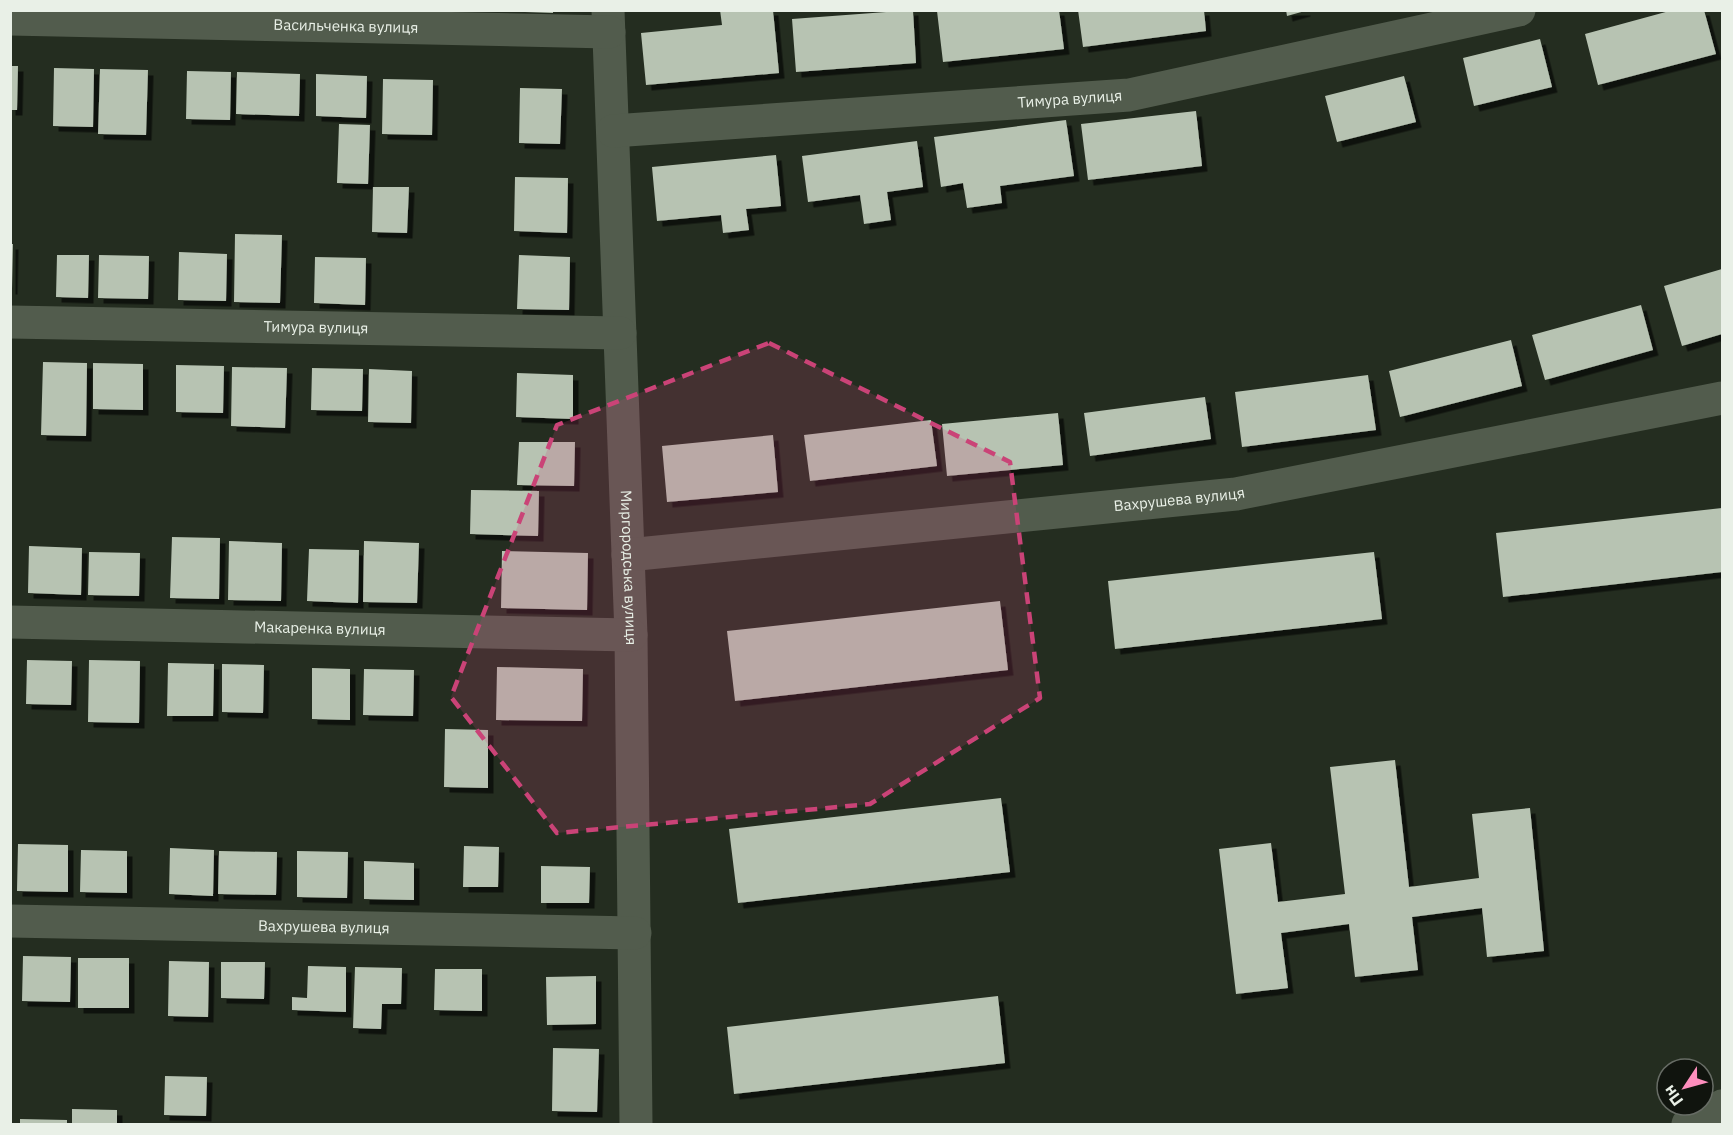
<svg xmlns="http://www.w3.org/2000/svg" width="1733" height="1135" font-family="'IBM Plex Sans',sans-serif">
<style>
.building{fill:#b7c3b2;filter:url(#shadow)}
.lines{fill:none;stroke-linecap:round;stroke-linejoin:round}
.minor{stroke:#525c4d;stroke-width:33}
.marked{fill:#ca4377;fill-opacity:0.2;stroke:#ca4377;stroke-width:4.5;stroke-dasharray:12 8;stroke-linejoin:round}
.labels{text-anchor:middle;stroke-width:6;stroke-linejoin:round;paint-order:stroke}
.street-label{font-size:15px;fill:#e9f0e7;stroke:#10140e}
</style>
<defs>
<filter id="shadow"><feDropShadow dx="5.5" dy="5.5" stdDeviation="0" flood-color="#0009"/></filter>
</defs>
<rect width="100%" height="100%" fill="#242d20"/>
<!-- building -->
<path class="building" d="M 525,10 L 553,10 L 553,13 L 525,12 Z
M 720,10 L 773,10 L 779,73 L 646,85 L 641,33 L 722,25 Z
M 913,10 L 916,63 L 796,72 L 792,19 Z
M 1059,10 L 1064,49 L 943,62 L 937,11 Z
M 1078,10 L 1204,10 L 1206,31 L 1083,47 Z
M 1286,10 L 1305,10 L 1305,11 L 1287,16 Z
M 1673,10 L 1704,10 L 1716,54 L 1598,85 L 1585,34 Z
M 1540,39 L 1552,87 L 1474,106 L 1463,58 Z
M 10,66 L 18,66 L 17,110 L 10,110 Z
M 54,68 L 94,69 L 93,127 L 53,126 Z
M 100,69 L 148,70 L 146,135 L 98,134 Z
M 187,71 L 231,72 L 230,120 L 186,119 Z
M 237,72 L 300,74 L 299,116 L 236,114 Z
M 316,74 L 367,76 L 366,118 L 316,116 Z
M 1404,76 L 1416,122 L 1337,142 L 1325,96 Z
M 383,79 L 433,80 L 432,135 L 382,134 Z
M 520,88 L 562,89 L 560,144 L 519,143 Z
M 1196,111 L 1202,166 L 1088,180 L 1081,124 Z
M 1066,120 L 1074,176 L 1000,186 L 1002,203 L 967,208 L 963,183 L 941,187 L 934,137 Z
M 339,124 L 370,125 L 368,184 L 337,183 Z
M 917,141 L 923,187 L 887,192 L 891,220 L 864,224 L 860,195 L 808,202 L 802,156 Z
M 776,155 L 781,206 L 746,209 L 749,230 L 723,233 L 721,215 L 657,221 L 652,167 Z
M 515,177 L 568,178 L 567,233 L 514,231 Z
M 373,187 L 409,187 L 407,233 L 372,232 Z
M 235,234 L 282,235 L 280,303 L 234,302 Z
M 10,244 L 13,244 L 12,289 L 10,289 Z
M 179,252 L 227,254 L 226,301 L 178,300 Z
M 57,255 L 89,255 L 88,298 L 56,297 Z
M 99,255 L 149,256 L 148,299 L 98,298 Z
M 519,255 L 570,257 L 569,310 L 517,309 Z
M 315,257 L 366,258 L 365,305 L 314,303 Z
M 1722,269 L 1722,334 L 1682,346 L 1664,286 Z
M 1641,305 L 1653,350 L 1545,380 L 1532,335 Z
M 1511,340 L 1522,386 L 1400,417 L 1389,371 Z
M 43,362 L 87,363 L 86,436 L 41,435 Z
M 93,363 L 143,364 L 143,410 L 93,409 Z
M 176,365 L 224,366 L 223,413 L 176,412 Z
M 232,367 L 287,368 L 285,428 L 231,426 Z
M 312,368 L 363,369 L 362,411 L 311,410 Z
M 369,369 L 412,371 L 411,423 L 368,422 Z
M 517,373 L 573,375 L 573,419 L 516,417 Z
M 1368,375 L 1376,430 L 1242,447 L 1235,392 Z
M 1205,397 L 1211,439 L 1090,456 L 1084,413 Z
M 1058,413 L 1063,465 L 947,476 L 942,424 Z
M 931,420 L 937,466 L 810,481 L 804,435 Z
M 773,435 L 778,492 L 667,502 L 662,446 Z
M 519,442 L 575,442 L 574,486 L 517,485 Z
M 471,490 L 539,491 L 538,536 L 470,534 Z
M 1722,508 L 1722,572 L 1503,597 L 1496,533 Z
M 172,537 L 220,538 L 219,599 L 170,598 Z
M 229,541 L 282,543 L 281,601 L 228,600 Z
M 364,541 L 419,543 L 417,603 L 363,602 Z
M 29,546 L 82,548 L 81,595 L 28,593 Z
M 309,549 L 359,550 L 358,603 L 307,601 Z
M 502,551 L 588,553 L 587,610 L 501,608 Z
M 89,552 L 140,553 L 139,596 L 88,595 Z
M 1374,552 L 1382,619 L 1115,649 L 1108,581 Z
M 1000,601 L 1008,670 L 735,701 L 727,631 Z
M 27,660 L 72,661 L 71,705 L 26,704 Z
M 89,660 L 140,661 L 139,723 L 88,722 Z
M 168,663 L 214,664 L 213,716 L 167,716 Z
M 222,664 L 264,665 L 263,713 L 222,712 Z
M 497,667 L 583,669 L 582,721 L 496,720 Z
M 312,668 L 350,669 L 350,720 L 312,719 Z
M 364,669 L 414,670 L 413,716 L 363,715 Z
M 445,729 L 488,730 L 488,788 L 444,787 Z
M 1395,760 L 1409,887 L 1479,878 L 1472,814 L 1530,808 L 1544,951 L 1487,957 L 1482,908 L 1412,917 L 1418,970 L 1355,977 L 1349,924 L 1281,933 L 1288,988 L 1236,994 L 1219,849 L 1271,843 L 1278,902 L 1345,894 L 1330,767 Z
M 1001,798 L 1010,872 L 738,903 L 729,829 Z
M 18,844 L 68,845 L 68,892 L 17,891 Z
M 464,846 L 499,847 L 498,887 L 463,887 Z
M 170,848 L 214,850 L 213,896 L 169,894 Z
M 81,850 L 127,851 L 127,893 L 80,892 Z
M 219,851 L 277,852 L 276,895 L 218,894 Z
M 297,851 L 348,852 L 347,898 L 297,897 Z
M 364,861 L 414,863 L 414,900 L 364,899 Z
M 541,866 L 590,867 L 589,903 L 541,903 Z
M 23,956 L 71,957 L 70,1002 L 22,1001 Z
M 78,958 L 129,958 L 129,1008 L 78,1008 Z
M 169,961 L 209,962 L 208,1017 L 168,1016 Z
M 221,962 L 265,962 L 264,999 L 221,998 Z
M 308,966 L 346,967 L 346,1012 L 292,1010 L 292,997 L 307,998 Z
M 355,967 L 402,968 L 401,1004 L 382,1004 L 381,1029 L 353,1028 Z
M 435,969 L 482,969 L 482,1011 L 434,1010 Z
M 596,976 L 596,1024 L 547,1025 L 546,977 Z
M 998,996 L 1005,1063 L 734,1094 L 727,1027 Z
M 553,1048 L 599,1049 L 597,1112 L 552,1111 Z
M 165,1076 L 207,1077 L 206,1116 L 164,1115 Z
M 72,1109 L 117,1110 L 117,1124 L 72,1124 Z
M 20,1119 L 67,1120 L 67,1124 L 20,1124 Z"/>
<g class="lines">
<!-- minor -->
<g class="minor">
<path id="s1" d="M 608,10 L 631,635 L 636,1124"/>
<path id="s2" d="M 10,19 L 609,32"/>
<path id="s3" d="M 613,131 L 1129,95 L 1519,10"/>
<path id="s4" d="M 10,322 L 620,333"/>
<path id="s5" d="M 628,555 L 1236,494 L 1722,398"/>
<path id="s6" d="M 10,622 L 631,635"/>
<path id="s7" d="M 10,921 L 635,933"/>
<path d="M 1688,1124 L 1722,1106"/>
</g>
</g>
<!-- marked area -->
<path class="marked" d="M 769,343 L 1010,462 L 1040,698 L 870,804 L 557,833 L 451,697 L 557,425 Z"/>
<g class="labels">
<!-- street labels -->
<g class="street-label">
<text dy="5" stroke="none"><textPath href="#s2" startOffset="336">Васильченка вулиця</textPath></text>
<text dy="5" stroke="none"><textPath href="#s3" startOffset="458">Тимура вулиця</textPath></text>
<text dy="5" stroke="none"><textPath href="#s4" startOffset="306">Тимура вулиця</textPath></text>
<text dy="5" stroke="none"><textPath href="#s5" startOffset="554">Вахрушева вулиця</textPath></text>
<text dy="5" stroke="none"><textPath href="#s1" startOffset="558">Миргородська вулиця</textPath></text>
<text dy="5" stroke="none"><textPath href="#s6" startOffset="310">Макаренка вулиця</textPath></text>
<text dy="5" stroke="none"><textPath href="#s7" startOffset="314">Вахрушева вулиця</textPath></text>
</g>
</g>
<!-- border -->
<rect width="1733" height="1135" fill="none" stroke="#e9f0e7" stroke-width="24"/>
<!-- north arrow -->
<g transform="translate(1685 1087) rotate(234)"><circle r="28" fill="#10140e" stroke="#676c65" stroke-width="1.5"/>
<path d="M0-4.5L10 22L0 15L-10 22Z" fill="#fe8ebd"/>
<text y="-9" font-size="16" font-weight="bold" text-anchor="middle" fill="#e9f0e7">Пн</text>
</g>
</svg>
